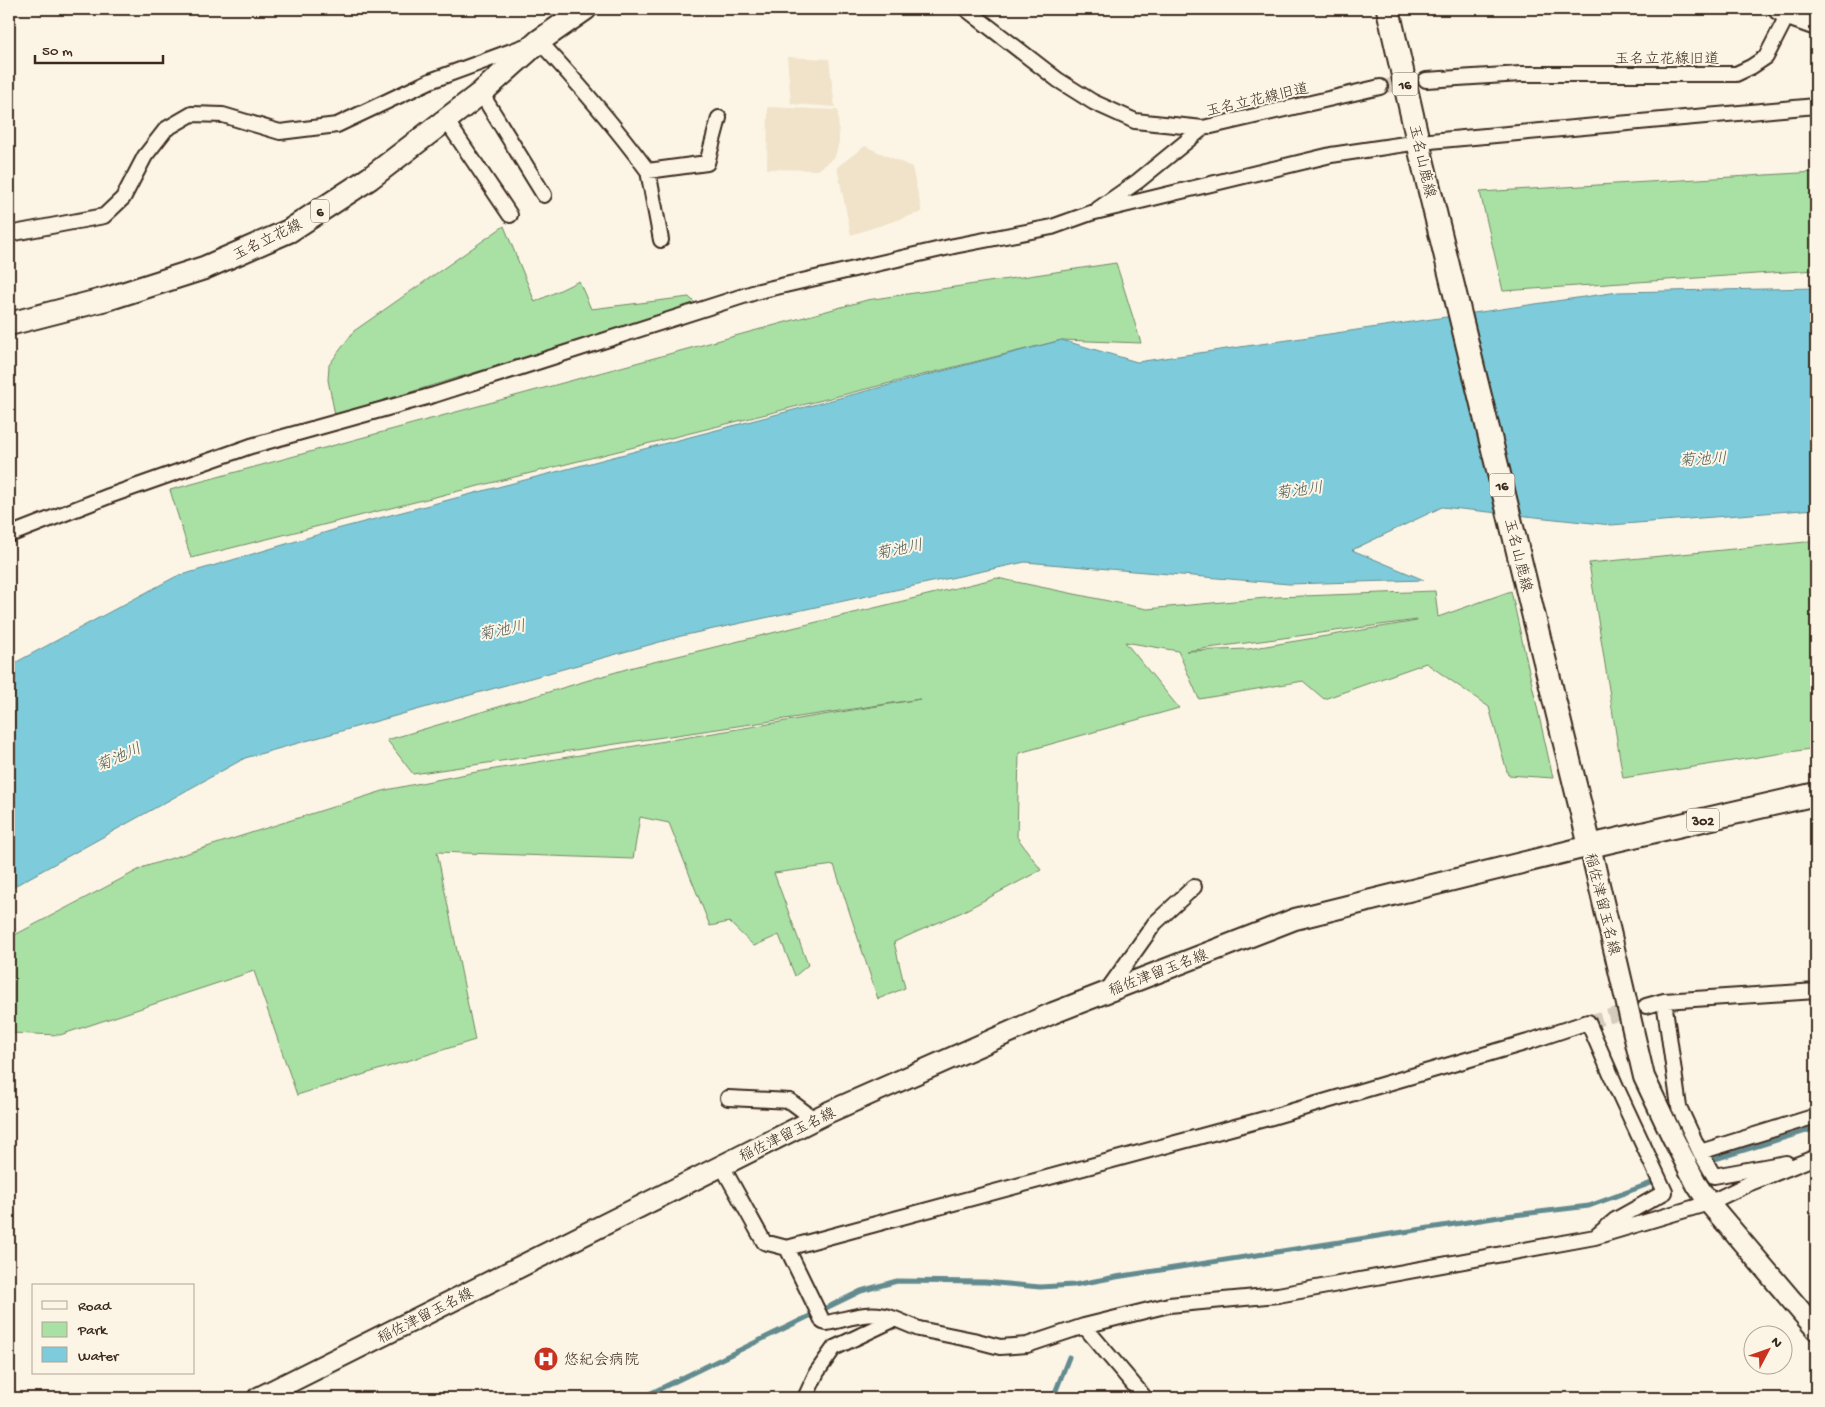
<svg xmlns="http://www.w3.org/2000/svg" width="1825" height="1407" font-family="'Gochi Hand','Klee One',sans-serif">
<style>
.built{fill:#f0e3ca}
.green{fill:#a9e1a5;stroke:#728662;fill-rule:evenodd}
.water{fill:#7eccdb;stroke:#638b8f}
.lines{fill:none;stroke-linecap:round;stroke-linejoin:round}
.stream{stroke:#638b8f;stroke-width:5}
.street-tunnel{stroke:#d5ccbd;stroke-width:14;stroke-dasharray:14 7;stroke-linecap:butt}
.street-casing{stroke:#3b2a1e;stroke-width:18}
.secondary-casing{stroke:#3b2a1e;stroke-width:24}
.primary-casing{stroke:#3b2a1e;stroke-width:26}
.street{stroke:#fcf5e5;stroke-width:14}
.secondary{stroke:#fcf5e5;stroke-width:20}
.primary{stroke:#fcf5e5;stroke-width:22}
.labels{text-anchor:middle;stroke-width:4;stroke-linejoin:round;paint-order:stroke}
.shield{fill:#fcf5e5;stroke:#75675a;stroke-width:1}
.shield-label{font-size:14px;font-weight:bold;fill:#3b2a1e}
.street-label{font-size:15px;fill:#3b2a1e;stroke:#fcf5e5}
.poi-label{font-size:15px;fill:#3b2a1e;stroke:#fcf5e5;text-anchor:start}
.water-label{font-size:16px;font-style:italic;fill:#4f5b57;stroke:#fcf5e5}
</style>
<rect width="100%" height="100%" fill="#fcf5e5"/>
<filter id="ink" filterUnits="userSpaceOnUse"><feTurbulence type="fractalNoise" baseFrequency=".02" numOctaves="2"/><feDisplacementMap in="SourceGraphic" scale="10" xChannelSelector="R" yChannelSelector="G"/><feConvolveMatrix kernelMatrix="1 2 1 2 8 2 1 2 1" color-interpolation-filters="sRGB"/></filter>
<g filter="url(#ink)">
<!-- built -->
<path class="built" d="M 787,57 L 829,59 L 835,107 L 791,104 Z
M 768,107 L 838,110 L 839,142 L 835,157 L 818,170 L 767,169 Z
M 865,146 L 912,167 L 922,212 L 851,235 L 837,167 Z"/>
<!-- green -->
<path class="green" d="M 1816,172 L 1816,270 L 1503,291 L 1480,192 Z
M 504,226 L 535,302 L 579,281 L 591,309 L 689,297 L 697,305 L 335,415 L 328,380 L 329,365 L 354,331 Z
M 1116,263 L 1141,343 L 1062,340 L 191,558 L 170,490 L 867,300 Z
M 1816,541 L 1816,748 L 1623,778 L 1589,563 Z
M 997,578 L 1147,609 L 1277,597 L 1435,591 L 1438,617 L 1511,591 L 1553,778 L 1508,775 L 1489,707 L 1426,663 L 1324,699 L 1303,681 L 1199,699 L 1178,651 L 1125,642 L 1179,708 L 1019,753 L 1017,837 L 1041,870 L 962,912 L 894,942 L 905,988 L 878,999 L 834,865 L 774,873 L 808,965 L 795,976 L 779,935 L 754,946 L 729,922 L 710,926 L 669,823 L 640,817 L 633,859 L 437,852 L 475,1040 L 297,1095 L 254,971 L 60,1035 L 9,1033 L 9,938 L 144,867 L 386,790 L 471,773 L 920,699 L 413,774 L 387,740 L 633,667 ZM 1417,621 L 1248,649 L 1186,651 L 1417,620 Z"/>
<!-- water -->
<path class="water" d="M 1816,288 L 1816,509 L 1611,525 L 1442,507 L 1352,550 L 1424,580 L 1289,584 L 1025,562 L 681,636 L 245,758 L 9,889 L 9,666 L 175,577 L 337,529 L 1062,340 L 1137,362 L 1618,292 Z"/>
<g class="lines">
<!-- stream -->
<path class="stream" d="M 1715,1159 L 1816,1128
M 641,1398 L 861,1291 L 897,1281 L 985,1282 L 1040,1287 L 1074,1285 L 1116,1277 L 1506,1216 L 1589,1206 L 1654,1182
M 1053,1398 L 1069,1357"/>
<!-- street-tunnel -->
<path class="street-tunnel" d="M 1380,87 L 1426,80
M 1588,1022 L 1646,1006"/>
<defs>
<path id="street" d="M 966,9 L 1058,80 L 1093,102 L 1135,121 L 1203,128 L 1380,87
M 1426,80 L 1521,74 L 1736,74 L 1751,67 L 1766,57 L 1788,14
M 481,93 L 544,195
M 446,120 L 510,215
M 648,171 L 661,240
M 1098,209 L 1138,181 L 1203,128
M 9,234 L 104,216 L 123,198 L 145,156 L 166,129 L 192,114 L 223,115 L 280,132 L 337,125 L 430,81 L 539,41 C 578,83 614,125 648,171 L 707,163 L 719,118
M 9,535 L 109,496 L 251,446 L 434,395 L 759,291 L 954,246 L 1052,227 L 1091,213 L 1331,155 L 1419,142 L 1816,106
M 1106,992 L 1155,923 L 1194,887
M 1664,1001 L 1679,1107 L 1700,1152 L 1714,1176 L 1786,1163
M 1646,1006 L 1664,1001 L 1816,991
M 728,1098 L 790,1101 L 814,1119
M 1700,1152 L 1816,1116
M 722,1166 L 764,1242 L 787,1248 L 1272,1117 L 1528,1042 L 1588,1022 L 1618,1091 L 1665,1192 L 1615,1220 L 1595,1237
M 787,1248 L 823,1322 L 827,1323 C 852,1318 870,1309 895,1319
M 1084,1326 L 1145,1398
M 805,1398 L 817,1372 L 834,1348 L 895,1319 L 919,1329 L 973,1340 L 1000,1347 L 1027,1345 L 1084,1326 L 1169,1305 L 1278,1295 L 1595,1237 L 1709,1203 L 1748,1184 L 1816,1157"/>
<path id="secondary" d="M 258,1398 L 829,1112 L 1053,1013 L 1295,919 L 1590,846 L 1644,1077 L 1672,1136 L 1697,1185 L 1709,1203 L 1816,1329"/>
<path id="primary" d="M 1388,9 L 1422,159 L 1590,846 L 1816,794
M 1780,9 L 1788,14 L 1816,24
M 9,324 L 110,298 L 204,268 L 289,231 L 370,178 L 481,93 L 539,41 L 585,9"/>
</defs>
<!-- street casing -->
<use href="#street" class="street-casing"/>
<!-- secondary casing -->
<use href="#secondary" class="secondary-casing"/>
<!-- primary casing -->
<use href="#primary" class="primary-casing"/>
<!-- street -->
<use href="#street" class="street"/>
<!-- secondary -->
<use href="#secondary" class="secondary"/>
<!-- primary -->
<use href="#primary" class="primary"/>
</g>
</g>
<!-- icons -->
<defs>
<symbol id="hospital-disc" viewBox="-11 -11 22 22"><circle r="9.5" fill="#c8321e" stroke="#fcf5e5"/><path d="M-5-5h3v3.5h4V-5h3V5h-3V1.5h-4V5h-3Z" fill="#fff"/></symbol>
</defs>
<g fill-rule="evenodd">
<use href="#hospital-disc" x="532" y="1345" width="28" height="28"/>
</g>
<g class="labels">
<!-- shield labels -->
<g class="shield">
<rect x="1392.5" y="72.5" width="25" height="23" rx="4"/>
<rect x="311" y="199.5" width="18" height="23" rx="4"/>
<rect x="1489.5" y="473.5" width="25" height="23" rx="4"/>
<rect x="1687" y="808.5" width="32" height="23" rx="4"/>
</g>
<g class="shield-label">
<text x="1405" y="89">16</text>
<text x="320" y="216">6</text>
<text x="1502" y="490">16</text>
<text x="1703" y="825">302</text>
</g>
<!-- street labels -->
<g class="street-label">
<text x="1667" y="63">玉名立花線旧道</text>
<text transform="translate(1257 99) rotate(-13)" y="5">玉名立花線旧道</text>
<text transform="translate(1423 161) rotate(77)" y="5">玉名山鹿線</text>
<text transform="translate(267 239) rotate(-26)" y="5">玉名立花線</text>
<text transform="translate(1519 555) rotate(76)" y="5">玉名山鹿線</text>
<text transform="translate(1603 904) rotate(76)" y="5">稲佐津留玉名線</text>
<text transform="translate(1158 972) rotate(-21)" y="5">稲佐津留玉名線</text>
<text transform="translate(787 1134) rotate(-26)" y="5">稲佐津留玉名線</text>
<text transform="translate(425 1315) rotate(-27)" y="5">稲佐津留玉名線</text>
</g>
<!-- poi labels -->
<g class="poi-label">
<text x="564" y="1364">悠紀会病院</text>
</g>
<!-- water labels -->
<g class="water-label">
<text transform="translate(1703 458) rotate(-3)" y="6">菊池川</text>
<text transform="translate(1299 489) rotate(-7)" y="6">菊池川</text>
<text transform="translate(899 548) rotate(-11)" y="6">菊池川</text>
<text transform="translate(502 629) rotate(-12)" y="6">菊池川</text>
<text transform="translate(118 756) rotate(-24)" y="6">菊池川</text>
</g>
</g>
<!-- margin -->
<rect width="1825" height="1407" fill="none" stroke="#fcf5e5" stroke-width="30"/>
<rect x="15" y="15" width="1795" height="1377" fill="none" stroke="#3b2a1e" stroke-width="2" filter="url(#ink)"/>
<!-- legend -->
<rect x="32" y="1284" width="162" height="90" fill="#fcf5e5" stroke="#afa495"/>
<rect x="42" y="1301" width="25" height="8" fill="#fcf5e5" stroke="#afa495"/>
<text x="78" y="1310" font-size="15" fill="#3b2a1e">Road</text>
<rect x="42" y="1322" width="25" height="15" fill="#a9e1a5" stroke="#afa495"/>
<text x="78" y="1334" font-size="15" fill="#3b2a1e">Park</text>
<rect x="42" y="1347" width="25" height="15" fill="#7eccdb" stroke="#afa495"/>
<text x="78" y="1360" font-size="15" fill="#3b2a1e">Water</text>
<!-- north arrow -->
<g transform="translate(1768 1350) rotate(49)"><circle r="24" fill="#fcf5e5" stroke="#afa495"/>
<path d="M0-4L9 19L0 12L-9 19Z" fill="#c8321e"/>
<text y="-8" font-size="14" font-weight="bold" text-anchor="middle" fill="#3b2a1e">N</text>
</g>
<!-- scale -->
<path d="M35 55v8h128v-8" fill="none" stroke="#3b2a1e" stroke-width="2.5"/>
<text x="42" y="55" font-size="15" fill="#3b2a1e" stroke="#fcf5e5" stroke-width="4" paint-order="stroke">50 m</text>
</svg>
